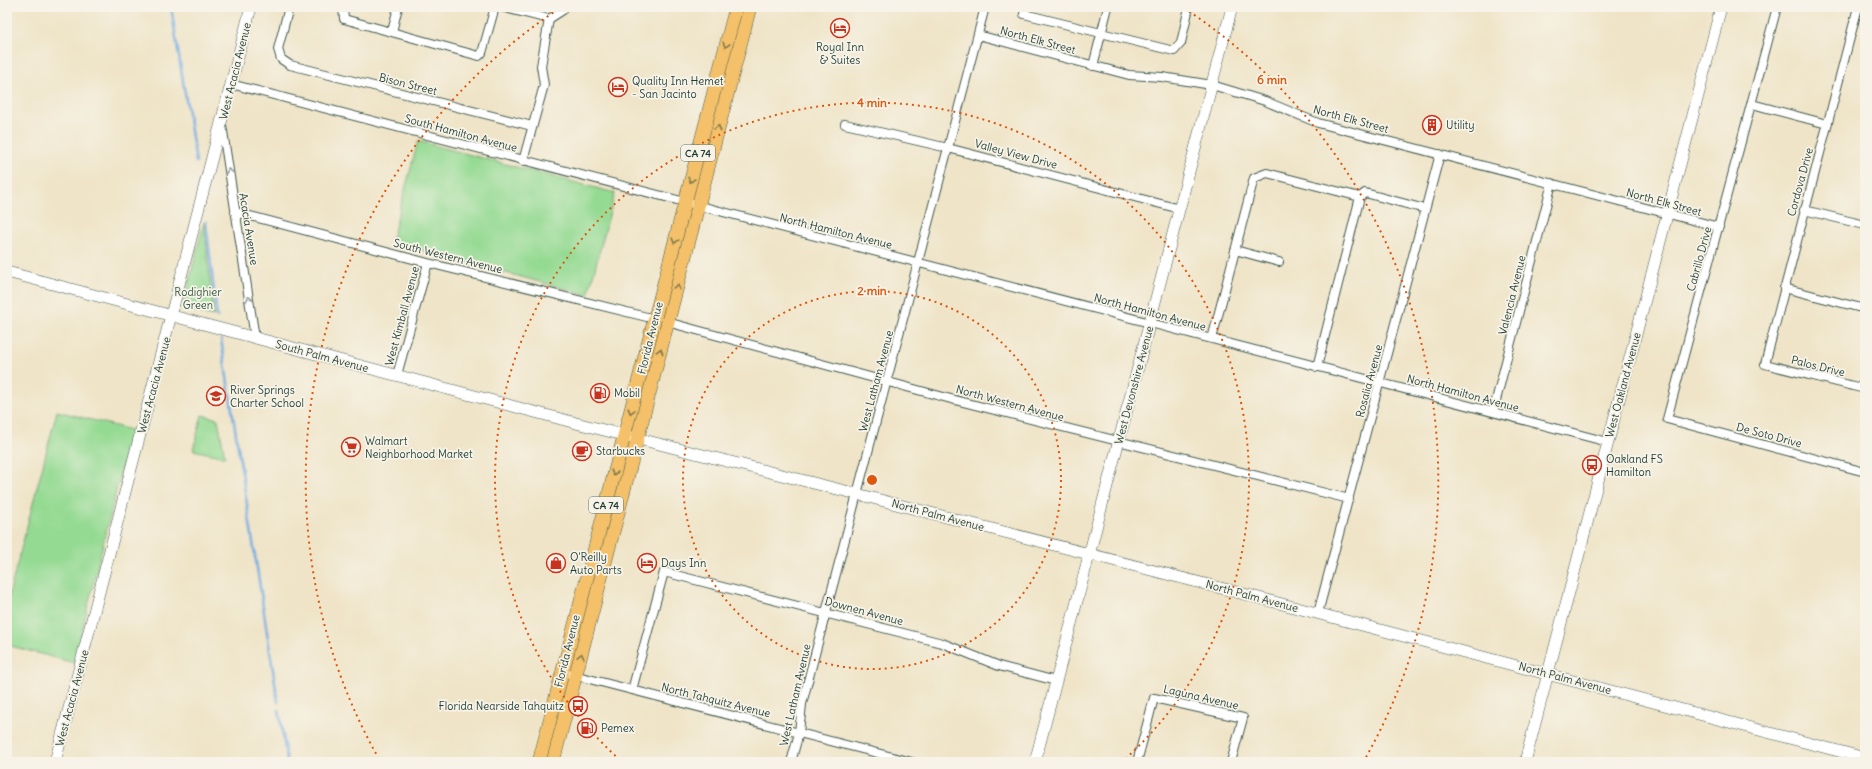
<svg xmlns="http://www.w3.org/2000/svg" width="1872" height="769" font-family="Delius,sans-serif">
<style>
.green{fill:#94da93;stroke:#5a8c64}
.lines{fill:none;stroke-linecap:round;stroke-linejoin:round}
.stream{stroke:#6eaae0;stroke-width:2.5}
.minor-casing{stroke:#3e564a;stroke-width:10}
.tertiary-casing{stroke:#3e564a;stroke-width:12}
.primary-casing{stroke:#3e564a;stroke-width:14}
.minor{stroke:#fff;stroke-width:8}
.tertiary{stroke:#fff;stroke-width:11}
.primary{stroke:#f4c16a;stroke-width:13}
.oneway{stroke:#7f784c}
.oneway2{stroke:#8f9e9a}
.ring{fill:none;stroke:#de580e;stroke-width:2;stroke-dasharray:2 4}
.labels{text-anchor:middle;stroke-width:3.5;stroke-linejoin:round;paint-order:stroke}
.shield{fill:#f7f3e8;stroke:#60746a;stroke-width:1}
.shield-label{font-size:10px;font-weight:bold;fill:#1f3d34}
.street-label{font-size:11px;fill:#1f3d34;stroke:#f7f3e8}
.poi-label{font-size:11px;fill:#1f3d34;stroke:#f7f3e8;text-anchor:start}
.park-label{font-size:11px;fill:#365c47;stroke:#f7f3e8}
.centre{fill:#de580e;stroke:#f7f3e8;stroke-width:2}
.ring-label{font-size:12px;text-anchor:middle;font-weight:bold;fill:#de580e;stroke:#f7f3e8;stroke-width:3.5;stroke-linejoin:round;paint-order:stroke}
</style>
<rect width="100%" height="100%" fill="#f7f3e8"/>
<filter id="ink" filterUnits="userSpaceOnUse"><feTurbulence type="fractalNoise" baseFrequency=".025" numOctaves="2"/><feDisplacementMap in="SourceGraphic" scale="8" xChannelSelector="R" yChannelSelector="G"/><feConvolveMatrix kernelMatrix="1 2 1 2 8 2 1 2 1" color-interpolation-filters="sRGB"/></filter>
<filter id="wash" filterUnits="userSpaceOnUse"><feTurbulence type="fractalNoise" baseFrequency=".012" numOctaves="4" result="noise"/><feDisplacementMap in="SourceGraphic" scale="16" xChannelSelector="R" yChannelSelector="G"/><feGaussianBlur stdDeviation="0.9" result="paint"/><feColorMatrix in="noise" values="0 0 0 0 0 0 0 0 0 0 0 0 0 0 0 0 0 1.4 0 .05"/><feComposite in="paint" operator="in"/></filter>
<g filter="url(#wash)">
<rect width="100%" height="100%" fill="#efe4c7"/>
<!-- green -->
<path class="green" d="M 418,141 L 615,193 L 588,295 L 391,242 Z
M 204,222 L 214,316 L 189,310 L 184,302 Z
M 57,411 L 131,430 L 74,663 L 7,645 L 7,603 Z
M 202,415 L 218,419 L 225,457 L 193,450 Z"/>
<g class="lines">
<!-- stream -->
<path class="stream" d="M 171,7 L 196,162
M 206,222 L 217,317
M 221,339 L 278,702
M 279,710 L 287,762"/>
</g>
</g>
<g filter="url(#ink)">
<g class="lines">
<defs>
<path id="minor" d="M 289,7 L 278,49 L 281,59 L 290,65 L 532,126
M 343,7 L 344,19 L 479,56 L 482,53 L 495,7
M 501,7 L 549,19
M 1026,7 L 1024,14 L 1174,51 L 1181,43 L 1189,7
M 1777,7 L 1667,419 L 1865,472
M 1858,7 L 1765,364 L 1865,389
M 392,32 L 398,7
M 978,35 L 1129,75 L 1162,77 L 1212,85 L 1265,101 L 1318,123 L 1719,227
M 1093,66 L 1108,7
M 231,84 L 1608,442
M 1752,104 L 1827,124
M 845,124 L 948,148 L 1180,209
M 222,125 L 255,338
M 523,161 L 544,85 L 541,66 L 549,19 L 563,10 L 564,7
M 1804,210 L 1865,225
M 235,212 L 428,263 L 655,319
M 1235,250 L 1279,262
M 1784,288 L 1865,309
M 667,322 L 951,399 L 1349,499
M 1212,339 L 1254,178 L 1267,173 L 1360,197 L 1365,193 L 1425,209
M 1317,367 L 1360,197
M 397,375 L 428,263
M 1493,412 L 1552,183
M 1318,613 L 1440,154
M 562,672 L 912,762
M 632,690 L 664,572 L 942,643 L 999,666 L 1056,681
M 791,762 L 799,733 L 802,704 L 826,612 L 985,7
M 1137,762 L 1154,698 L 1243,718 L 1231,762"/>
<path id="tertiary" d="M 7,272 L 576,423 L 857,494 L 1267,600 L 1865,758
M 55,762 L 251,7
M 1035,762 L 1232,7
M 1525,762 L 1721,7"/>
<path id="primary" d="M 539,762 L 736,7
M 553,762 L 750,7"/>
</defs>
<!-- minor casing -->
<use href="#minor" class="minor-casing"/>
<!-- tertiary casing -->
<use href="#tertiary" class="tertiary-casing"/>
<!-- primary casing -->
<use href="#primary" class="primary-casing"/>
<!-- minor -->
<use href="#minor" class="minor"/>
<!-- tertiary -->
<use href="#tertiary" class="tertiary"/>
<!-- primary -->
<use href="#primary" class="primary"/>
</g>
<!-- one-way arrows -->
<defs><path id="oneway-chevron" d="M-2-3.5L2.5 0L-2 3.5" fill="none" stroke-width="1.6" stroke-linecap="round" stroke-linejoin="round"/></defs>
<g class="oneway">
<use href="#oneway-chevron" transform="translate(726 45) rotate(104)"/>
<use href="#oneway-chevron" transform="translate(718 128) rotate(-75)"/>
<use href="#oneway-chevron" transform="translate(691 180) rotate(104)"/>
<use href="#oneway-chevron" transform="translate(675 241) rotate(105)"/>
<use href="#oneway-chevron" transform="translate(677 287) rotate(-75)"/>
<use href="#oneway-chevron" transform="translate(660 351) rotate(-75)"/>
<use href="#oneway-chevron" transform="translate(631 411) rotate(105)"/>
<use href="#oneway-chevron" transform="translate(614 473) rotate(105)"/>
<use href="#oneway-chevron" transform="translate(581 656) rotate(-76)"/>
</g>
<g class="oneway2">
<use href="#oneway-chevron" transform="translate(229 171) rotate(-99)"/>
<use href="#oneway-chevron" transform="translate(249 299) rotate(-99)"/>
</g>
</g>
<!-- distance rings -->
<g class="ring">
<circle cx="872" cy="480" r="189"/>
<path d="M620 760A377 377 0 1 1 1124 760"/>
<path d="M379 759A566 566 0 0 1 560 8M1184 8A566 566 0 0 1 1365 759"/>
</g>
<!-- icons -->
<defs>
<symbol id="hotel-ring" viewBox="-11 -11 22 22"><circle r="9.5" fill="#f7f3e8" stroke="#c8321e" stroke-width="1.5"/><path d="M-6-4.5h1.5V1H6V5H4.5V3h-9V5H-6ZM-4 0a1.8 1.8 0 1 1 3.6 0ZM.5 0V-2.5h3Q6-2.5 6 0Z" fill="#c8321e"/></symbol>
<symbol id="building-ring" viewBox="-11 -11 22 22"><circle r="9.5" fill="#f7f3e8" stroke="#c8321e" stroke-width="1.5"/><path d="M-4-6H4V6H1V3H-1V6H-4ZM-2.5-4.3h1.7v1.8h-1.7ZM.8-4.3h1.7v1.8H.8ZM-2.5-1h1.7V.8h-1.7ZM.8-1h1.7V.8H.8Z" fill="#c8321e"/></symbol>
<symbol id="fuel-ring" viewBox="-11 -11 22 22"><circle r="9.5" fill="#f7f3e8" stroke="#c8321e" stroke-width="1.5"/><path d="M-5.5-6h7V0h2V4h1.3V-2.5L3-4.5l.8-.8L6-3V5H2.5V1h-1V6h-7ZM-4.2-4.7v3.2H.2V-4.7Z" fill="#c8321e"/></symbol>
<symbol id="school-ring" viewBox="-11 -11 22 22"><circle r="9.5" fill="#f7f3e8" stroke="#c8321e" stroke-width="1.5"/><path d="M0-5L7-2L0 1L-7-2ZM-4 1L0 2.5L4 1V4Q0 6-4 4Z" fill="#c8321e"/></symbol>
<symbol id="supermarket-ring" viewBox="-11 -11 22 22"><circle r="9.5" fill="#f7f3e8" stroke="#c8321e" stroke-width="1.5"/><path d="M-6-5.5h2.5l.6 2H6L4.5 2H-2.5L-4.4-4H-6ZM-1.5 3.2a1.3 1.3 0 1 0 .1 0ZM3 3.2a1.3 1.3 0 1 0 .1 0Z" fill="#c8321e"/></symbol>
<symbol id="cafe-ring" viewBox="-11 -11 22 22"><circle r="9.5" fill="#f7f3e8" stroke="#c8321e" stroke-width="1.5"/><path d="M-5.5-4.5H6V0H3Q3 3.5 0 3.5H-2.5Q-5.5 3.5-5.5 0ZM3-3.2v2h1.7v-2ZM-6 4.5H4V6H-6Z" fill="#c8321e"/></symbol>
<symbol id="bus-ring" viewBox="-11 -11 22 22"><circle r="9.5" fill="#f7f3e8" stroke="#c8321e" stroke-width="1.5"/><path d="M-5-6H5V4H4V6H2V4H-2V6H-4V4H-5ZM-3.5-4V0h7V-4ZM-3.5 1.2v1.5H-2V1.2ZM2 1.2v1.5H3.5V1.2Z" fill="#c8321e"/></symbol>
<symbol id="shop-ring" viewBox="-11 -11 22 22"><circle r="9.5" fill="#f7f3e8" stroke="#c8321e" stroke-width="1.5"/><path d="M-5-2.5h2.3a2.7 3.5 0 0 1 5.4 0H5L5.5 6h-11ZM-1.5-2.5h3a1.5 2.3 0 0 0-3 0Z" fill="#c8321e"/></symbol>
</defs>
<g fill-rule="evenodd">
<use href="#hotel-ring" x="829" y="17" width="22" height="22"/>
<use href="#hotel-ring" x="607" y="76" width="22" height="22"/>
<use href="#building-ring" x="1421" y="114" width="22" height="22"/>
<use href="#fuel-ring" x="589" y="382" width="22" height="22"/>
<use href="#school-ring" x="205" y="385" width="22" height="22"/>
<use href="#supermarket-ring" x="340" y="436" width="22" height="22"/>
<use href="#cafe-ring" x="571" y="440" width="22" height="22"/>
<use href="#bus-ring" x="1581" y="454" width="22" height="22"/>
<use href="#shop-ring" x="545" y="552" width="22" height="22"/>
<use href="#hotel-ring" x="636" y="552" width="22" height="22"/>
<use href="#bus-ring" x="567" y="695" width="22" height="22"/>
<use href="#fuel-ring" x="576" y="717" width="22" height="22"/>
</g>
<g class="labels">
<!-- shield labels -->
<g class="shield">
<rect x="681" y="145" width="34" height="16" rx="3"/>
<rect x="589" y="497" width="34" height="16" rx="3"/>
</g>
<g class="shield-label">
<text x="698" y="157">CA 74</text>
<text x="606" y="509">CA 74</text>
</g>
<!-- street labels -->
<g class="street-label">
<text transform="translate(1038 40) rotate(15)" y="4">North Elk Street</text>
<text transform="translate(235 71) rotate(-76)" y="4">West Acacia Avenue</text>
<text transform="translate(408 84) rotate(14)" y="4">Bison Street</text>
<text transform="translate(1351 119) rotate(15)" y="4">North Elk Street</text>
<text transform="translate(461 133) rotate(15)" y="4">South Hamilton Avenue</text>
<text transform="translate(1016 154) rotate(15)" y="4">Valley View Drive</text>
<text transform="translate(1800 182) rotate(-75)" y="4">Cordova Drive</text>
<text transform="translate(1664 202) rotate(15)" y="4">North Elk Street</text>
<text transform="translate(249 229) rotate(81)" y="4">Acacia Avenue</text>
<text transform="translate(836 231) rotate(14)" y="4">North Hamilton Avenue</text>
<text transform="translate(448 256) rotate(14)" y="4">South Western Avenue</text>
<text transform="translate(1699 259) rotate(-75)" y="4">Cabrillo Drive</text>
<text transform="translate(1512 295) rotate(-76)" y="4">Valencia Avenue</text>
<text transform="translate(1150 312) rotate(15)" y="4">North Hamilton Avenue</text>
<text transform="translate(402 316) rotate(-75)" y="4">West Kimball Avenue</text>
<text transform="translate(650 338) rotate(-76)" y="4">Florida Avenue</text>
<text transform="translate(322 356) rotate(15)" y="4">South Palm Avenue</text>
<text transform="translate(1818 366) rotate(14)" y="4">Palos Drive</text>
<text transform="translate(876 381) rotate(-75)" y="4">West Latham Avenue</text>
<text transform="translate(1369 381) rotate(-75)" y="4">Rosalia Avenue</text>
<text transform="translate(154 385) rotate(-75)" y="4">West Acacia Avenue</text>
<text transform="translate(1134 385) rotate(-75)" y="4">West Devonshire Avenue</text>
<text transform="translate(1623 385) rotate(-75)" y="4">West Oakland Avenue</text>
<text transform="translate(1463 393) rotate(15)" y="4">North Hamilton Avenue</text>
<text transform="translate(1010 403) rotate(15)" y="4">North Western Avenue</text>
<text transform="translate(1769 435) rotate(15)" y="4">De Soto Drive</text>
<text transform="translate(938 515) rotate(15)" y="4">North Palm Avenue</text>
<text transform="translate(1252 596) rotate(15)" y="4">North Palm Avenue</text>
<text transform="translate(864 611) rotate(15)" y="4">Downen Avenue</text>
<text transform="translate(567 651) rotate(-76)" y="4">Florida Avenue</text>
<text transform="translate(1565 678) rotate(15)" y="4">North Palm Avenue</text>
<text transform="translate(795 695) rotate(-77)" y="4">West Latham Avenue</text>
<text transform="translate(1201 697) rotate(13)" y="4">Laguna Avenue</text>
<text transform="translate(72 698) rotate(-75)" y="4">West Acacia Avenue</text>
<text transform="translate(716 700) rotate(14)" y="4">North Tahquitz Avenue</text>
</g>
<!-- poi labels -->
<g class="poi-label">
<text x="840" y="51" text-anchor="middle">Royal Inn<tspan x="840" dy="13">&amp; Suites</tspan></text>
<text x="632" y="85">Quality Inn Hemet<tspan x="632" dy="13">- San Jacinto</tspan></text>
<text x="1446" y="129">Utility</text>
<text x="230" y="394">River Springs<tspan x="230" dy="13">Charter School</tspan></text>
<text x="614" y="397">Mobil</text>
<text x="365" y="445">Walmart<tspan x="365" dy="13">Neighborhood Market</tspan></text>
<text x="596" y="455">Starbucks</text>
<text x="1606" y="463">Oakland FS<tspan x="1606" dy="13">Hamilton</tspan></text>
<text x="570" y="561">O'Reilly<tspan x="570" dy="13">Auto Parts</tspan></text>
<text x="661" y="567">Days Inn</text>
<text x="564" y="710" text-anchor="end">Florida Nearside Tahquitz</text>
<text x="601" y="732">Pemex</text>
</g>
<!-- park labels -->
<g class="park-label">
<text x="198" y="296">Rodighier<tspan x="198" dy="13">Green</tspan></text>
</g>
</g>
<circle cx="872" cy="480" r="6" class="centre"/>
<g class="ring-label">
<text x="1272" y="84">6 min</text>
<text x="872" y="107">4 min</text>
<text x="872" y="295">2 min</text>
</g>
<!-- margin -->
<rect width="1872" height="769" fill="none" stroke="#f7f3e8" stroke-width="24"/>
</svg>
